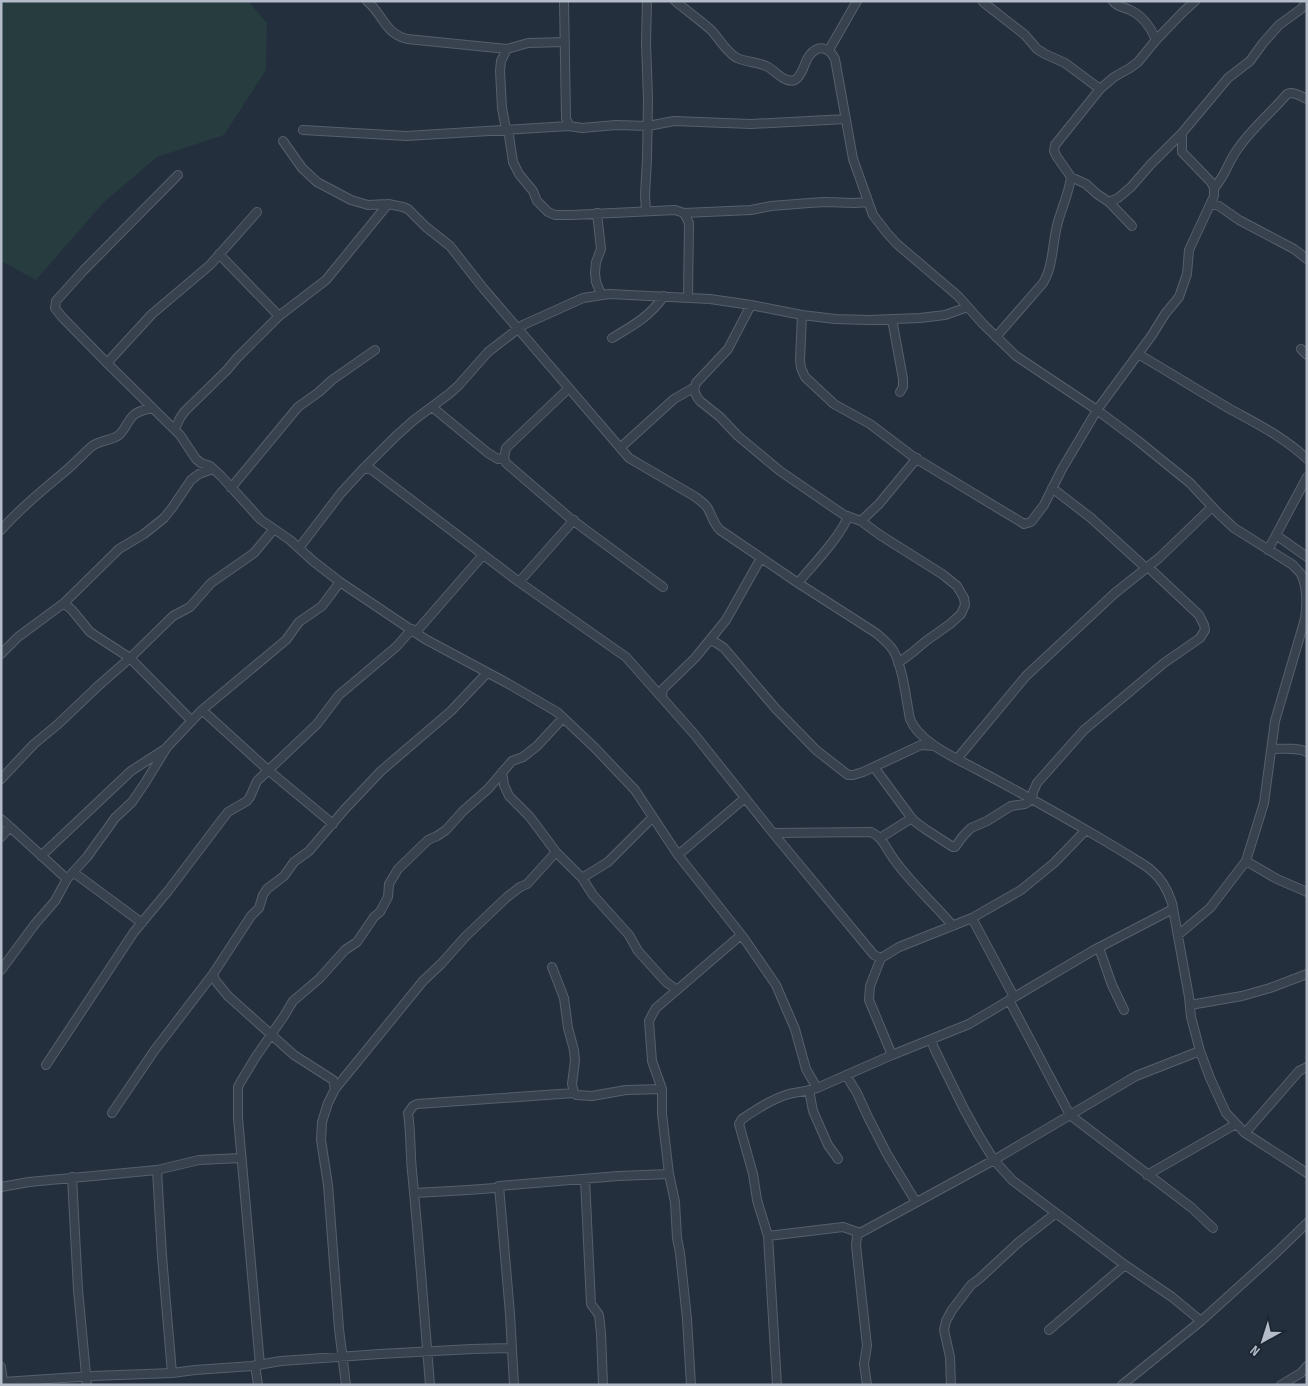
<svg xmlns="http://www.w3.org/2000/svg" width="1308" height="1386" font-family="'Sofia Sans Condensed',sans-serif">
<style>
.green{fill:#263c3f}
.lines{fill:none;stroke-linecap:round;stroke-linejoin:round}
.minor-casing{stroke:#565f6c;stroke-width:10}
.minor{stroke:#38414e;stroke-width:8}
</style>
<rect width="100%" height="100%" fill="#242f3e"/>
<!-- green -->
<path class="green" d="M 1,1 L 248,1 L 267,23 L 266,70 L 224,135 L 157,157 L 103,203 L 36,280 L 1,261 Z"/>
<g class="lines">
<defs>
<path id="minor" d="M 367,1 C 383,14 384,33 407,39 L 507,49 L 528,43 L 565,42
M 564,1 L 566,118 L 569,126 L 582,128 L 616,125 L 648,126 L 674,121 L 751,124 L 846,119
M 675,1 C 687,11 700,20 711,30 C 719,38 726,52 737,58 C 746,62 757,62 766,66 C 773,69 778,76 785,79 C 801,87 803,64 809,56 C 818,44 829,47 835,59 L 853,159 L 873,215 L 887,233 L 897,244 L 958,296 L 983,324 L 1016,356 L 1097,410 L 1137,440 L 1190,483 L 1218,513 L 1234,528 L 1293,565 C 1295,568 1299,571 1301,574 C 1308,588 1307,604 1305,619 L 1275,721 L 1264,803 L 1246,861 L 1210,908 L 1178,935
M 1113,1 C 1118,8 1124,7 1130,10 C 1143,16 1151,28 1156,40
M 983,2 L 1025,35 L 1037,49 L 1045,54 L 1065,63 L 1100,89
M 829,50 L 857,1
M 506,129 L 502,108 L 500,71 L 501,61 L 507,49
M 508,129 L 513,162 L 519,174 L 533,191 L 537,201 L 548,212 L 555,215 L 572,215 L 675,210 L 684,213 L 689,223 L 688,297
M 303,130 L 406,136 L 569,126
M 283,141 L 302,168 L 317,182 L 351,200 L 368,205 L 388,204 L 403,207 L 408,209 L 426,227 L 450,246 L 483,288 L 629,458 L 694,496 C 698,499 703,502 707,507 C 712,515 713,523 720,530 L 798,583 L 876,633 C 882,638 889,644 893,650 C 903,667 906,699 910,719 C 919,742 955,758 976,769 C 1016,790 1055,812 1093,834 C 1107,842 1120,850 1133,858 C 1139,862 1147,866 1152,871 C 1162,879 1168,891 1172,903 L 1189,997 L 1191,1017 L 1200,1051 L 1210,1078 L 1226,1113 L 1245,1133 L 1307,1173
M 178,175 L 83,271 L 56,301 L 55,308 L 62,317 L 107,363 L 180,435 L 196,459 L 201,463 L 210,466 L 221,476 L 261,520 L 290,540 L 313,561 L 340,582 L 425,639 L 507,683 L 557,712 L 594,747 L 635,790 L 678,855 L 743,937 L 776,985 L 795,1029 L 806,1069 L 817,1088
M 1214,188 C 1225,177 1228,162 1237,150 C 1251,129 1271,113 1287,94 C 1294,91 1300,96 1307,99
M 1109,202 L 1118,198 L 1131,187 L 1151,164 L 1182,133 L 1228,78 L 1250,61 L 1263,43 L 1279,25 L 1301,9 L 1307,2
M 1211,204 L 1219,206 L 1239,220 L 1294,249 L 1307,259
M 646,211 L 645,195 L 647,159 L 648,99 L 646,43 L 647,1
M 597,213 L 601,249 L 596,262 L 595,273 L 596,282 L 601,294
M 684,213 L 751,210 L 771,206 L 809,203 L 825,202 L 855,203 L 868,202
M 1132,226 L 1109,202 L 1097,194 L 1086,184 L 1071,177 L 1057,157 L 1054,151 L 1055,145 L 1100,89 L 1114,77 L 1130,68 L 1138,62 L 1156,40 L 1183,12 L 1195,1
M 219,254 L 279,316
M 751,305 L 728,349 L 696,383 L 694,390 L 697,397 L 700,401 L 720,417 L 738,436 L 780,471 L 844,515 L 861,521 L 880,535 L 942,574 L 957,586 L 964,598 L 965,605 L 961,614 L 950,624 L 926,641 L 913,652 L 898,663
M 802,315 L 800,360 L 801,368 L 805,377 L 834,404 L 870,424 L 915,458 L 1021,522 L 1024,524 L 1031,522 L 1044,505 L 1062,469 L 1097,410 L 1152,335 L 1165,314 L 1179,297 L 1187,274 L 1189,250 L 1214,196 L 1214,188 L 1211,182 L 1182,152 L 1182,133
M 892,319 L 903,379 L 903,387 L 900,392
M 996,337 L 1043,283 C 1054,265 1052,242 1058,222 C 1062,207 1069,193 1071,177
M 612,338 C 634,325 649,317 664,296
M 1301,349 L 1307,355
M 1138,354 C 1169,372 1199,391 1230,409 C 1257,424 1284,437 1307,459
M 107,363 L 152,314 L 210,265 L 257,212
M 569,388 L 506,448 L 504,458 L 506,463 L 571,519 L 663,587
M 432,407 L 488,453 L 498,459 L 504,458
M 175,429 L 180,418 L 185,411 L 227,370 L 237,358 L 279,316 L 326,280 L 388,204
M 620,448 L 674,399 L 695,387
M 364,468 L 372,470 L 519,582 L 626,657 L 695,735 L 773,833 L 874,955 L 881,958 L 899,947 L 972,918 L 1021,890 L 1054,863 L 1086,830
M 231,488 L 298,407 L 319,392 L 332,380 L 375,350
M 1052,488 L 1091,518 L 1146,568
M 861,521 L 879,504 L 917,458
M 1,530 C 20,508 42,491 63,473 C 73,465 82,455 91,447 C 99,440 111,441 119,435 C 126,429 128,419 135,414 C 141,410 147,409 153,408
M 1276,535 L 1307,557
M 299,548 L 341,493 L 364,468 L 396,436 L 414,420 L 449,394 L 458,386 L 488,352 L 523,325 L 583,298 L 609,294 L 710,299 L 751,305 L 802,315 L 835,319 L 869,320 L 920,318 L 945,315 L 968,307
M 1268,550 L 1307,477
M 519,582 L 574,520
M 798,583 C 811,567 842,535 848,516
M 64,603 L 119,549 L 144,534 L 164,518 L 172,508 L 191,480 L 199,474 L 213,469
M 416,632 L 483,555
M 710,641 L 715,642 L 724,648 L 776,709 L 816,750 L 848,775 L 853,775 L 863,772 L 921,745 L 935,746
M 1,654 L 18,637 L 64,603 L 72,610 L 90,632 L 130,658 L 192,721
M 662,696 L 663,689 L 695,658 L 726,620 L 761,558
M 202,710 L 268,770 L 333,824
M 1272,749 C 1283,749 1296,747 1307,752
M 957,759 L 1026,676 L 1115,593 L 1159,558 L 1212,507
M 874,767 L 913,820 L 925,829 L 953,847 L 955,847 L 963,836 L 971,828 L 987,821 L 1011,806 L 1025,804 L 1032,799 L 1033,792 L 1037,783 L 1084,730 L 1164,663 L 1200,638 L 1205,630 L 1204,625 L 1199,615 L 1148,567
M 502,772 L 504,785 L 509,796 L 530,817 L 556,852 L 582,878 L 593,895 L 629,935 L 638,951 L 666,982 L 677,990
M 1,779 L 34,744 L 57,725 L 97,687 L 130,658 L 173,616 L 190,607 L 211,583 L 254,553 L 274,529
M 1,819 L 10,827
M 773,833 L 871,832 C 882,837 885,846 891,855 C 908,881 933,902 953,926
M 1,837 L 10,827 L 67,879
M 880,838 L 912,818
M 678,855 L 745,798
M 41,856 L 131,771 L 165,749
M 1246,861 L 1277,879 L 1307,892
M 73,872 L 142,923
M 582,878 L 608,862 L 653,817
M 972,918 L 1014,997
M 1099,948 L 1112,985 L 1124,1010
M 881,958 L 870,986 L 869,1000 L 892,1055
M 552,967 L 564,998 L 568,1028 L 574,1050 L 575,1061 L 572,1084 L 574,1093 L 576,1095 L 592,1096 L 626,1090 L 662,1089
M 1,970 L 35,924 L 55,901 L 67,879 L 87,857 L 115,818 L 132,802 L 145,783 L 167,747 L 202,710 L 286,640 L 299,622 L 322,606 L 340,582
M 213,974 L 215,980 L 228,996 L 294,1055 L 330,1078 L 333,1080 L 335,1089 L 328,1103 L 322,1122 L 321,1140 L 328,1185 L 339,1329 L 346,1385
M 1009,1000 L 1070,1115 L 1192,1208 L 1213,1228
M 1190,1005 L 1242,996 L 1270,988 L 1307,974
M 931,1040 L 935,1050 L 964,1109 L 978,1134 L 994,1160 L 1012,1180 L 1125,1265 L 1172,1297 L 1201,1321
M 46,1065 L 134,932 L 168,891 L 224,817 L 228,812 L 247,801 L 250,797 L 257,781 L 317,724 L 339,695 L 396,647 L 412,629
M 846,1075 L 857,1093 L 868,1117 L 887,1154 L 916,1202
M 335,1089 L 423,981 L 441,964 L 466,936 L 507,897 L 520,887 L 527,884 L 556,852
M 809,1090 L 813,1111 L 828,1145 L 838,1159
M 112,1113 L 154,1051 L 213,974 L 251,916 L 259,908 L 263,895 L 267,889 L 284,876 L 294,862 L 309,851 L 345,809 L 381,771 L 451,711 L 487,673
M 1245,1133 L 1299,1071 L 1307,1067
M 157,1170 L 162,1256 L 172,1373
M 1147,1175 L 1236,1124
M 72,1177 L 78,1290 L 87,1385
M 585,1179 L 591,1304 L 599,1315 L 601,1333 L 603,1385
M 499,1186 L 510,1314 L 514,1385
M 1,1187 L 29,1182 L 157,1170 L 199,1160 L 241,1158
M 415,1193 L 468,1190 L 495,1188 L 499,1186 L 618,1176 L 669,1174
M 768,1236 L 843,1227 L 860,1233
M 1049,1330 L 1125,1265
M 255,1365 L 258,1385
M 260,1365 L 238,1118 L 238,1087 L 240,1083 L 255,1058 L 284,1016 L 293,1001 L 319,979 L 345,950 L 357,942 L 374,917 L 380,912 L 388,897 L 389,884 L 398,869 L 428,840 L 437,836 L 446,830 L 463,811 L 488,789 L 512,761 L 523,757 L 537,746 L 563,718
M 1,1367 L 3,1382 L 1,1382
M 3,1385 L 3,1382 L 93,1376 L 172,1373 L 195,1370 L 252,1366 L 281,1361 L 380,1354 L 472,1349 L 511,1348
M 430,1385 C 424,1313 419,1242 412,1171 C 410,1152 411,1132 408,1113 L 413,1106 L 417,1104 L 574,1093
M 691,1385 L 687,1319 L 680,1253 L 677,1238 L 675,1202 L 669,1174 L 662,1114 L 662,1089 L 652,1061 L 649,1021 L 652,1015 L 656,1008 L 741,935
M 777,1385 L 768,1236 L 757,1200 L 753,1174 L 739,1124 L 742,1119 C 757,1109 772,1099 789,1094 C 798,1092 808,1091 817,1088 L 892,1055 L 969,1024 L 1094,950 L 1173,909
M 867,1385 L 864,1364 L 867,1346 L 856,1245 L 857,1236 L 860,1233 L 994,1160 L 1136,1076 L 1200,1051
M 951,1385 L 950,1357 L 944,1330 L 946,1321 L 952,1310 L 971,1285 L 979,1279 L 1019,1242 L 1056,1213
M 1122,1385 L 1201,1321 L 1275,1254 L 1307,1223
M 1281,1385 L 1301,1373 L 1307,1366"/>
</defs>
<!-- minor casing -->
<use href="#minor" class="minor-casing"/>
<!-- minor -->
<use href="#minor" class="minor"/>
</g>
<!-- border -->
<rect width="1308" height="1386" fill="none" stroke="#b4bcc9" stroke-width="5"/>
<!-- north arrow -->
<g transform="translate(1263 1341) rotate(219)" stroke="#1d2633" stroke-width="4" paint-order="stroke">
<path d="M0-4L9 19L0 12L-9 19Z" fill="#b4bcc9"/>
<text y="-8" font-size="14" font-weight="bold" text-anchor="middle" fill="#b4bcc9">N</text>
</g>
</svg>
